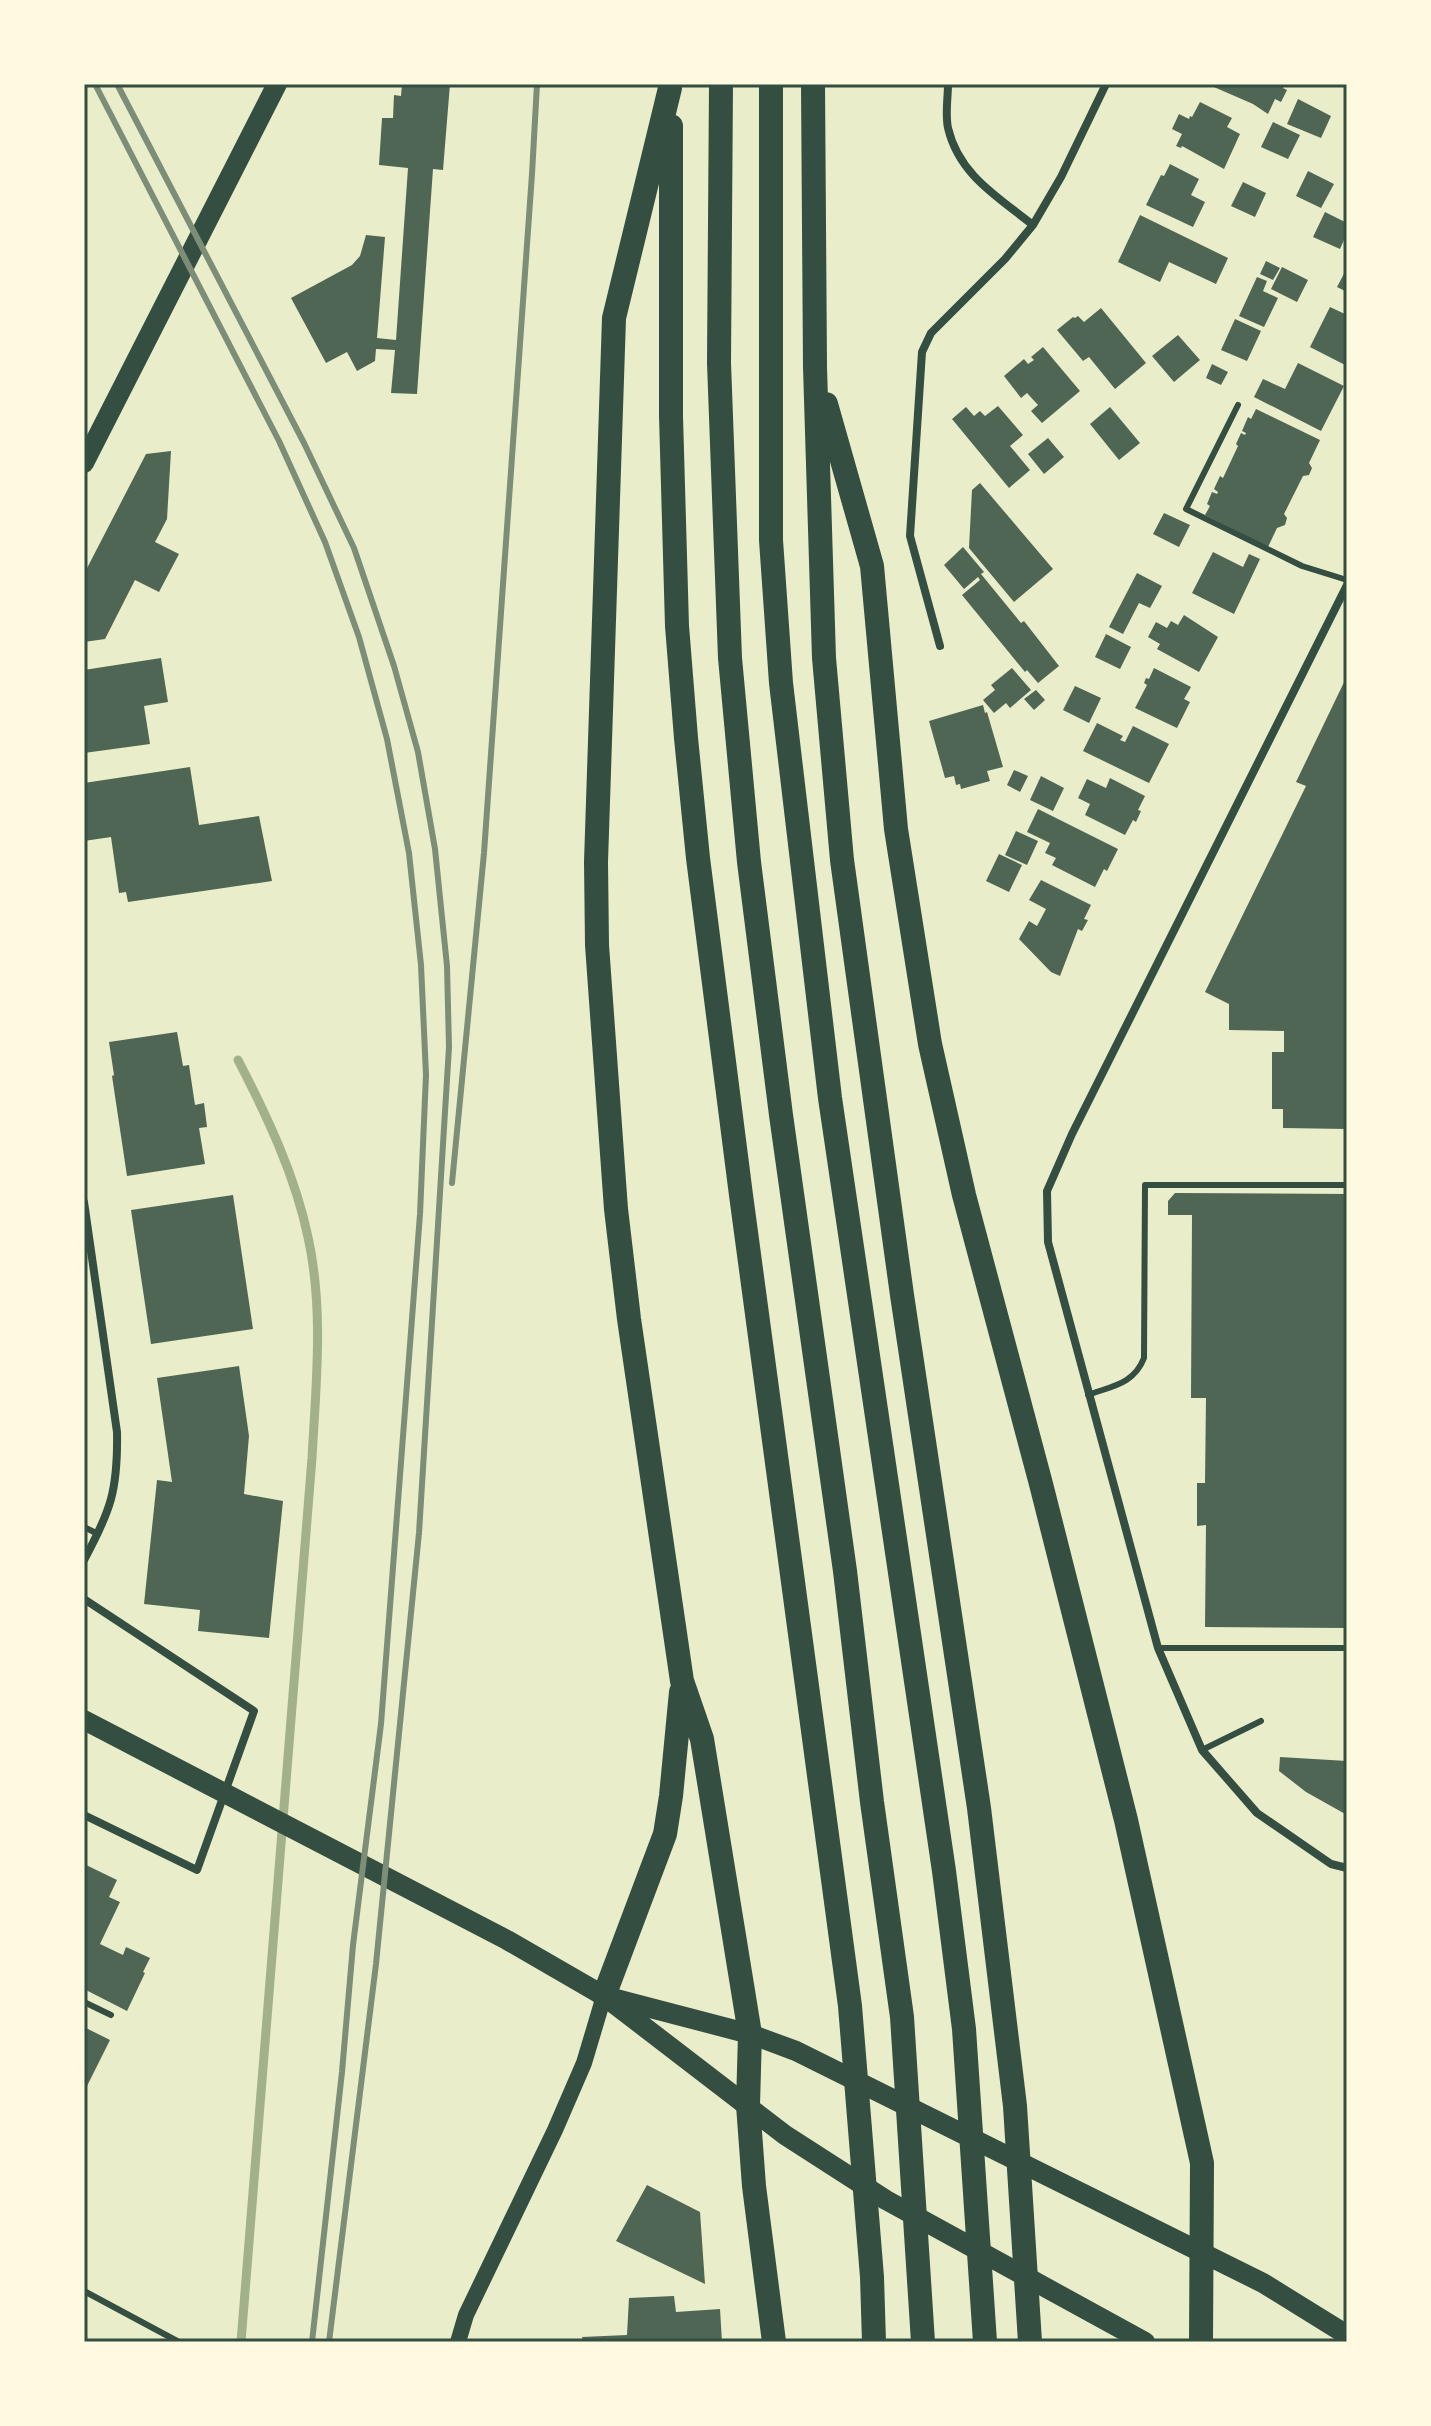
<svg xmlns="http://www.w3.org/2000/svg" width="1431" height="2426" font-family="Karla,sans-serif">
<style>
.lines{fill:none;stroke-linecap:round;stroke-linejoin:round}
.stream{stroke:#a3b18a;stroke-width:9}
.building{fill:#4f6655}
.service{stroke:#344e41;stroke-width:6}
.minor{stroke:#344e41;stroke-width:8}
.secondary{stroke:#344e41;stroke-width:16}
.primary{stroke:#344e41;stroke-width:20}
.motorway{stroke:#344e41;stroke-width:24}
.rail{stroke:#7c8e77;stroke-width:6}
.neatline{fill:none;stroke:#344e41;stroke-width:3}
</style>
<rect width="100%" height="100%" fill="#e9edc9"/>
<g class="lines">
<!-- stream -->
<path class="stream" d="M 238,1060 C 267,1116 295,1175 308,1237 C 324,1309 316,1385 312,1458 L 241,2342"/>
</g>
<!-- building -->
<path class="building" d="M 402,84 L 450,84 L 443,170 L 433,169 L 417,394 L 391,393 L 395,350 L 376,349 L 375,361 L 357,371 L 347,352 L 326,363 L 291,298 L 352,265 L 360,256 L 366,235 L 385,237 L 377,338 L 396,340 L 408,168 L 379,165 L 382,118 L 393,118 L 394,95 L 401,96 Z
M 1207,84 L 1284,84 L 1283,88 L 1287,90 L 1281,102 L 1275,99 L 1268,114 L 1253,104 Z
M 1298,99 L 1331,116 L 1321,138 L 1287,124 Z
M 1200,102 L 1232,118 L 1227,127 L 1240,134 L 1224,169 L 1182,146 L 1181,148 L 1176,146 L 1182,134 L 1172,129 L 1179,114 L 1189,119 L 1190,116 L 1192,117 Z
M 1273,122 L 1300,135 L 1288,159 L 1261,147 Z
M 1170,164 L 1199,179 L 1191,195 L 1205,202 L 1193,227 L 1146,205 L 1161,175 L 1164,176 Z
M 1308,171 L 1334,184 L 1321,208 L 1296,196 Z
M 1243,182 L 1266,193 L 1255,217 L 1231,206 Z
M 1325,212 L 1347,223 L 1347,233 L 1340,249 L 1313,237 Z
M 1140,215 L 1228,258 L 1216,284 L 1169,262 L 1160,282 L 1118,262 Z
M 1266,261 L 1280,268 L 1273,280 L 1260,274 Z
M 1282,267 L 1308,280 L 1297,302 L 1271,289 Z
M 1347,268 L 1347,292 L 1337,287 Z
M 1257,277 L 1267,281 L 1263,291 L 1278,298 L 1264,327 L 1239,316 Z
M 1330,307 L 1347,315 L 1347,366 L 1310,347 Z
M 1101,308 L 1146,363 L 1115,389 L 1089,357 L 1083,361 L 1057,330 L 1073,317 L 1075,318 L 1078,316 L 1084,322 Z
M 1235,319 L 1261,331 L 1247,361 L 1221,350 Z
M 1178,335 L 1200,360 L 1174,382 L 1152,356 Z
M 1043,347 L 1080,391 L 1042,423 L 1031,411 L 1038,405 L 1027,393 L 1021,398 L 1004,376 L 1024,359 L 1028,364 L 1034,360 L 1031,357 Z
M 1298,363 L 1344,386 L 1321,431 L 1254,397 L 1263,379 L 1285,389 Z
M 1212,364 L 1228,372 L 1221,385 L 1206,378 Z
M 998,406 L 1023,435 L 1010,446 L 1030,470 L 1009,488 L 952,419 L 966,407 L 974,416 L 980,411 L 985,416 Z
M 1110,407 L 1140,443 L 1119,460 L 1090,424 Z
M 1256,409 L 1320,440 L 1309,463 L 1312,468 L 1309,475 L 1303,476 L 1284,514 L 1287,518 L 1285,525 L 1277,528 L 1268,547 L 1205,515 L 1210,506 L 1207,504 L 1212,492 L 1217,494 L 1218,492 L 1214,489 L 1220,476 L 1223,478 L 1238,446 L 1236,444 L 1241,433 L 1245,435 L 1246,433 L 1242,431 L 1248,417 L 1251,419 Z
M 1048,438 L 1064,457 L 1044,474 L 1028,454 Z
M 171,451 L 167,519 L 155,542 L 179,554 L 159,592 L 135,580 L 105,639 L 84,642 L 84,574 L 146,454 Z
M 980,483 L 1053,569 L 1014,602 L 969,548 L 972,490 Z
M 1164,513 L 1190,525 L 1179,547 L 1153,534 Z
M 963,547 L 984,572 L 981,574 L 1021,623 L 1024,621 L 1059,666 L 1038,683 L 1027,670 L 1025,672 L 962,595 L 980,580 L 978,577 L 964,589 L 944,565 Z
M 1213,552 L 1243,567 L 1249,554 L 1260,559 L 1234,614 L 1192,593 Z
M 1137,573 L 1162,586 L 1150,608 L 1139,603 L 1123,634 L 1109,627 Z
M 1184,615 L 1218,637 L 1199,672 L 1157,649 L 1160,644 L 1148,637 L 1156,622 L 1167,628 L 1171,621 L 1178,625 Z
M 1106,634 L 1131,647 L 1120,669 L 1095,657 Z
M 161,658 L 168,702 L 144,706 L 150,744 L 84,753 L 84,670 Z
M 1012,668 L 1031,690 L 1010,708 L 1006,703 L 994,713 L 983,700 L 995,690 L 991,685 Z
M 1154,668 L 1191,687 L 1184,699 L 1190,702 L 1177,728 L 1135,708 L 1147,685 L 1144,683 L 1146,678 L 1149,679 Z
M 1347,676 L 1347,1129 L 1283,1128 L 1283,1109 L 1272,1109 L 1272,1052 L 1284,1052 L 1284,1031 L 1229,1030 L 1229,1004 L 1205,992 L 1306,786 L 1296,782 Z
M 1075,686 L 1101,698 L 1089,723 L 1063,710 Z
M 1036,690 L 1045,700 L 1034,710 L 1024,699 Z
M 983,705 L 985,713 L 987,712 L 1003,767 L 987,771 L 990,781 L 961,789 L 960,784 L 956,785 L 954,776 L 945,778 L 929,721 Z
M 1097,723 L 1123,736 L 1120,740 L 1125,742 L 1133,726 L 1169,744 L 1149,783 L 1083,751 Z
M 190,767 L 199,825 L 259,816 L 272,881 L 128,902 L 126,892 L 119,893 L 111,837 L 84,841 L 84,783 Z
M 1014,770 L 1028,776 L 1020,792 L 1007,785 Z
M 1041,776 L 1064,788 L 1053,811 L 1030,800 Z
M 1110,778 L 1145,796 L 1138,810 L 1141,811 L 1136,822 L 1133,820 L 1125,835 L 1085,815 L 1090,804 L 1078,798 L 1087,779 L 1106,788 Z
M 1038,809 L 1118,849 L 1107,871 L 1104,869 L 1095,887 L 1052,865 L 1056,858 L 1045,853 L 1050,843 L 1027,832 Z
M 1016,831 L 1038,841 L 1027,865 L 1005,855 Z
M 999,854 L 1022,865 L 1009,892 L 986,881 Z
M 1041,880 L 1091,905 L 1084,919 L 1088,920 L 1082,931 L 1078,929 L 1060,976 L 1051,972 L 1019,939 L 1029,921 L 1037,926 L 1046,909 L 1029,900 Z
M 177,1032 L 183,1066 L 189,1065 L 195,1105 L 204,1103 L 207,1127 L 199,1128 L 205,1164 L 127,1176 L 112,1076 L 114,1075 L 109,1042 Z
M 1175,1193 L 1347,1194 L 1347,1628 L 1205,1627 L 1206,1525 L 1197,1526 L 1197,1483 L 1205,1483 L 1206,1398 L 1191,1398 L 1192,1215 L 1168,1215 L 1168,1201 Z
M 233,1195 L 253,1329 L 151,1344 L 131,1210 Z
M 239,1366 L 249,1436 L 244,1494 L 283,1501 L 269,1638 L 198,1631 L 200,1610 L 144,1604 L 157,1480 L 172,1482 L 157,1378 Z
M 1280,1757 L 1347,1761 L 1347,1815 L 1306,1792 L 1279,1771 Z
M 84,1864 L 117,1880 L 109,1897 L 120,1902 L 100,1944 L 123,1955 L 126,1947 L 150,1958 L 143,1972 L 145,1973 L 127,2011 L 84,1989 Z
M 84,2027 L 110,2040 L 84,2092 Z
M 647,2185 L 700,2212 L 705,2284 L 616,2241 Z
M 674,2296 L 676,2312 L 720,2309 L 722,2342 L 583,2342 L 582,2337 L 627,2335 L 629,2298 Z"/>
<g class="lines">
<!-- service -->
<path class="service" d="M 1238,405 L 1186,509 L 1302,566 L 1347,580
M 1088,1395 C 1112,1386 1134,1384 1144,1358 L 1145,1185 L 1347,1185
M 84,1527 L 98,1534
M 1158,1648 L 1347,1648
M 1202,1750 L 1261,1721
M 84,2002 L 111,2015
M 84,2291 L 179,2342"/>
<!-- minor -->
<path class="minor" d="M 948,84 C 948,98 945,114 948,128 C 959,175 998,197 1033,225
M 1347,585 L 1072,1134 L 1047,1191 L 1048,1242 L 1158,1648 L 1202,1750 L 1257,1813 L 1331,1864 L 1347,1868
M 940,646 L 910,536 L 922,352 L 931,333 L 1005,259 L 1033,225 L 1061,177 L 1106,84
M 84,1202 L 117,1432 C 118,1490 111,1510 84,1560
M 84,1599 L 254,1711 L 197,1870 L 84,1815"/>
<!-- secondary -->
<path class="secondary" d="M 458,2342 L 466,2315 L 555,2130 L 584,2063 L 604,1996"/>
<!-- primary -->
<path class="primary" d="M 84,463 L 277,84
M 84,1720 L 507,1940 L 604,1996 L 785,2135 L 886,2200 L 1145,2342
M 616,1999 L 750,2034 L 796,2051 L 1263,2283 L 1347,2335"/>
<!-- motorway -->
<path class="motorway" d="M 721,84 L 719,363 L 730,658 L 749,862 L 781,1115 L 845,1571 L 872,1802 L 902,2017 L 923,2342
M 771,84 L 771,540 L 781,683 L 830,1098 L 944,1871 L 964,2029 L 985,2342
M 813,84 L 815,367 L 824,658 L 842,860 L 902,1295 L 979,1808 L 1015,2106 L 1030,2342
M 670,88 L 614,318 L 596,862 L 597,945 L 616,1209 L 629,1319 L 682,1681 L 702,1739 L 750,2034 L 748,2105 L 754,2186 L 774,2342
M 671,126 L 671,416 L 677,626 L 686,738 L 698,858 L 741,1195 L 850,2006 L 872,2277 L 874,2342
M 826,404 L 872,566 L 896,829 L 930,1044 L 964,1195 L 1041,1484 L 1126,1820 L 1202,2163 L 1201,2342
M 604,1996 L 665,1834 L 671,1796 L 681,1692"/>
<!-- rail -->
<path class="rail" d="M 95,84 L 279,441 L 325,542 L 359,637 L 387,739 L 409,853 L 421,965 L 426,1075 L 420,1214 L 381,1724 L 353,1945 L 342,2072 L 312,2342
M 117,84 L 304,443 L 354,548 L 394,666 L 418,752 L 435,849 L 447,966 L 449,1047 L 419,1533 L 376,1964 L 329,2342
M 452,1183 L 484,853 L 532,174 L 537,84"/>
</g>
<!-- border -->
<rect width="1431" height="2426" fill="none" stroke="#fefae0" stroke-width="172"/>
<rect x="86" y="86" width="1259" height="2254" class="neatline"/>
</svg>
